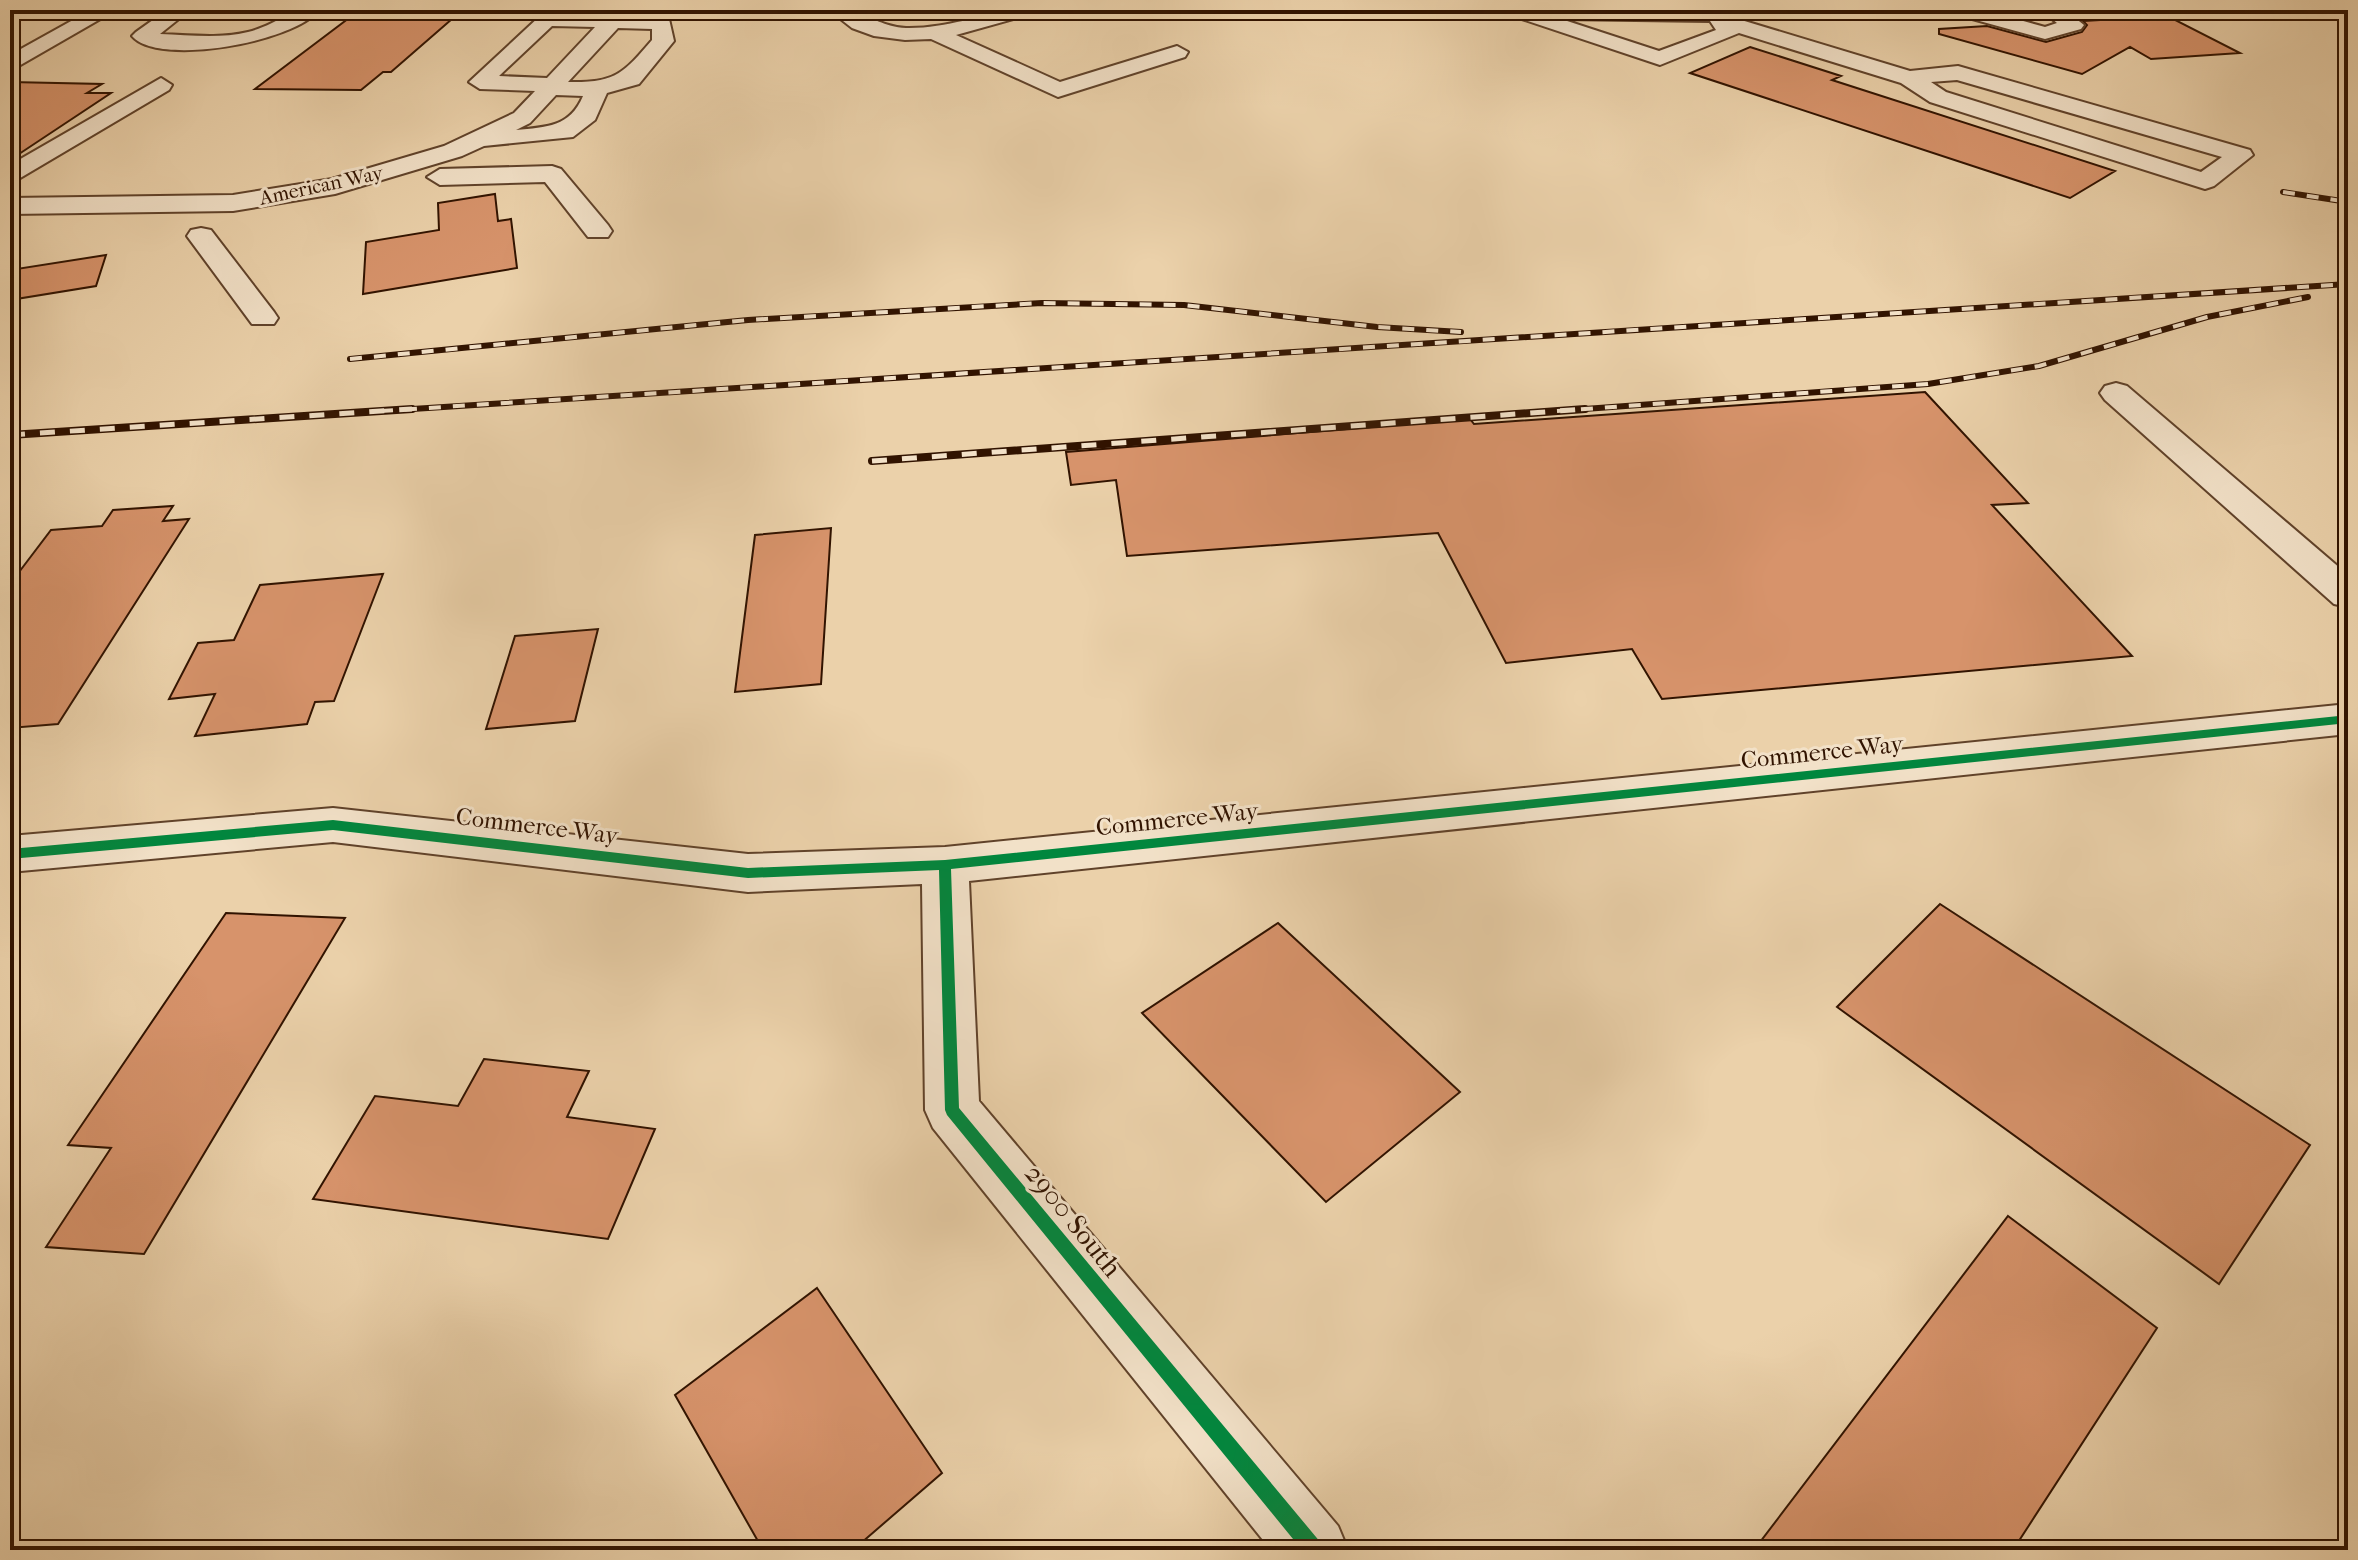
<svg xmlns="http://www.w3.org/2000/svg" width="2358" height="1560" font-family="'IM FELL French Canon',serif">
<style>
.building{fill:#d7936b;stroke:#311300;stroke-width:2}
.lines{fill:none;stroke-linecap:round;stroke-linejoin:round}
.minor-casing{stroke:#60422a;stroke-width:4}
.minor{fill:#f2e1c8;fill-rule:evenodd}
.rail-far1-casing{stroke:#311300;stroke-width:6}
.rail-casing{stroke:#311300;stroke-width:8}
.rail-far1{stroke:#f2e1c8;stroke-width:4;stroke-dasharray:12;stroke-linecap:butt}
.rail{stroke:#f2e1c8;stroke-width:5;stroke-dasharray:15;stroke-linecap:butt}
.cycleway-casing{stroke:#f2e1c8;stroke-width:5}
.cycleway{fill:#00873e;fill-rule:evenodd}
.labels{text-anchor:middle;stroke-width:6;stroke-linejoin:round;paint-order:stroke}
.far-street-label{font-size:20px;fill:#311300;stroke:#f2e1c8}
.street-label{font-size:24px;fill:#311300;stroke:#f2e1c8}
.near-street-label{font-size:28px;fill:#311300;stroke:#f2e1c8}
</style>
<rect width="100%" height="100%" fill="#ebd1aa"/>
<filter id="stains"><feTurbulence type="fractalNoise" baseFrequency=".0025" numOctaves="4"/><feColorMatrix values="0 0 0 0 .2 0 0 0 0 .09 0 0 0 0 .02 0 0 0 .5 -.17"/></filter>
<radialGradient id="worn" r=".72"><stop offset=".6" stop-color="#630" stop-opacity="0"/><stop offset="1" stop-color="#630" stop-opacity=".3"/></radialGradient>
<!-- building -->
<path class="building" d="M 357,12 L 460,12 L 391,72 L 383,72 L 361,90 L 255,89 Z
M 2187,15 L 2177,21 L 2240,53 L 2151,59 L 2130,47 L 2082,74 L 1939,34 L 1939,29 L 1987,26 L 2046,42 L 2082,32 L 2087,25 L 2083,21 Z
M 1750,47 L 1841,76 L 1832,80 L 2115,171 L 2070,198 L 1690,73 Z
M 10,82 L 102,84 L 87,93 L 111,93 L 10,160 Z
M 495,194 L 498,221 L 511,219 L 517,268 L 363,294 L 366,242 L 439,230 L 438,203 Z
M 106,255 L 96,286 L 10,300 L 10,270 Z
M 1925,392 L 2028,503 L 1992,505 L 2132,656 L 1662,699 L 1632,649 L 1506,663 L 1438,533 L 1127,556 L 1116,480 L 1071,485 L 1066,452 L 1470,419 L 1474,424 Z
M 173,506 L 163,521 L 189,519 L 58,724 L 10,728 L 10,584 L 51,530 L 102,526 L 113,510 Z
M 831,528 L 821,684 L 735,692 L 755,535 Z
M 383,574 L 334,701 L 315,702 L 307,724 L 195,736 L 215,694 L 169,699 L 198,643 L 234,640 L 260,585 Z
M 598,629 L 575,721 L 486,729 L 515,636 Z
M 1940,904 L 2310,1145 L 2219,1284 L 1837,1007 Z
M 226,913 L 345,918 L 144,1254 L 46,1247 L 111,1148 L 68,1145 Z
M 1278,923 L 1460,1092 L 1326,1202 L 1142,1013 Z
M 484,1059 L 589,1071 L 567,1117 L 655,1129 L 608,1239 L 313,1199 L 375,1096 L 458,1106 Z
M 2008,1216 L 2157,1328 L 2013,1550 L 1754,1550 Z
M 817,1288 L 942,1473 L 853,1550 L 763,1550 L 675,1395 Z"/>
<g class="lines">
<defs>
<path id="minor" d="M 91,10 L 116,10 L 10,71 L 10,55 Z
M 167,10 L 190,10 L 160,34 C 188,35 220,39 248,32 C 279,24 284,10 319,10 C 294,42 158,67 132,36 L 136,32 Z
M 612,10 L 633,10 L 629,16 L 669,19 L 674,41 L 639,84 L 607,93 L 595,120 L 573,137 L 484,146 L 462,156 L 335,194 L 233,211 L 10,214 L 10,198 L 233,195 L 332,179 L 444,146 L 514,113 L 535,91 L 480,89 L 469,82 L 540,16 L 607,15 ZM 552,26 L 595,27 L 547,78 L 499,76 ZM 618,28 L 652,29 L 652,40 C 623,74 615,83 568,82 ZM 556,95 L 583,96 C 570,127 547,127 516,130 L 530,123 Z
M 829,10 C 836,10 847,8 854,11 C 872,17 884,27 906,28 C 950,29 990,10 1034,10 L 1031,14 L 956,35 L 1060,82 L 1177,46 L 1188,52 L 1185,57 L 1058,97 L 931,39 L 905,40 L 874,36 L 852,28 Z
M 1511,10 L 1723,10 L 1728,16 L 1910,71 L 1958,66 L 2250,150 L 2253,155 L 2214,186 L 2205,189 L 1930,102 L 1901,83 L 1739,33 L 1660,65 L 1513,16 ZM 1561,19 L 1710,21 L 1716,30 L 1659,51 ZM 1957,80 L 2222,157 L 2201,172 L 1946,92 L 1931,82 Z
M 1951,10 L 1984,10 L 2045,27 L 2057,23 L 2041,10 L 2065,10 L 2084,25 L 2081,29 L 2045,39 L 1954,14 Z
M 161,78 L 172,85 L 169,90 L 10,184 L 10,165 Z
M 552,166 L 561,169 L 608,225 L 612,231 L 608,237 L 588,237 L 545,182 L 440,185 L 427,177 L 440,169 Z
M 201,228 L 211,230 L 274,312 L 278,318 L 274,324 L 252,324 L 187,236 L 191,230 Z
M 2116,383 L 2127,386 L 2348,575 L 2348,607 L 2334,604 L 2105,400 L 2100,393 L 2105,386 Z
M 2348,704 L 2348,734 L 969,881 L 979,1101 L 1338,1526 L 1348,1550 L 1271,1550 L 933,1128 L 925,1110 L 922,884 L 748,892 L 333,842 L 10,872 L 10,836 L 333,808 L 748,854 L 945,847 Z"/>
</defs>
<!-- minor casing -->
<use href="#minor" class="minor-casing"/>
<!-- minor -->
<use href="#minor" class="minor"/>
<defs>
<path id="rail-far1" d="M 2283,192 L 2348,202
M 350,359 L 748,320 L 1042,303 L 1184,305 L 1377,327 L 1461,332
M 381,411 L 2348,284
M 1557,411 L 1928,384 L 2039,366 L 2207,317 L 2308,297"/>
<path id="rail" d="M 10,435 L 412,409
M 872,461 L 1585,409"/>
</defs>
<!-- rail-far1 casing -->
<use href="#rail-far1" class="rail-far1-casing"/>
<!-- rail casing -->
<use href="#rail" class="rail-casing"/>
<!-- rail-far1 -->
<use href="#rail-far1" class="rail-far1"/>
<!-- rail -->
<use href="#rail" class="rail"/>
<defs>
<path id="cycleway" d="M 2348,715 L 2348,723 L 951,869 L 959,1108 L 1321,1543 L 1323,1550 L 1302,1550 L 947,1115 L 945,1110 L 939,870 L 748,878 L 333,830 L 10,859 L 10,849 L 333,820 L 748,868 L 945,860 Z"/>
</defs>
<!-- cycleway casing -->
<use href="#cycleway" class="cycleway-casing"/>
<!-- cycleway -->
<use href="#cycleway" class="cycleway"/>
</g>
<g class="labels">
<!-- far-street labels -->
<g class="far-street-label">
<text transform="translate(321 185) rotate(-12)" y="7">American Way</text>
</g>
<!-- street labels -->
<g class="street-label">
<text transform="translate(1822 752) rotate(-6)" y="8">Commerce Way</text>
<text transform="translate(1177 819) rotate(-6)" y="8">Commerce Way</text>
<text transform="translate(537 826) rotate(7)" y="8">Commerce Way</text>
</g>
<!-- near-street labels -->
<g class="near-street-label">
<text transform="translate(1074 1220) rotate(51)" y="10">2900 South</text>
</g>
</g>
<!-- margin -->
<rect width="2358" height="1560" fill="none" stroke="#ebd1aa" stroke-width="40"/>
<rect x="12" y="12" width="2334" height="1536" fill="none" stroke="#311300" stroke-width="4"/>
<rect x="20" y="20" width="2318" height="1520" fill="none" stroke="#311300" stroke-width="2"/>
<rect width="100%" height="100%" filter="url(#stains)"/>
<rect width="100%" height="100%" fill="url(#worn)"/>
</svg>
